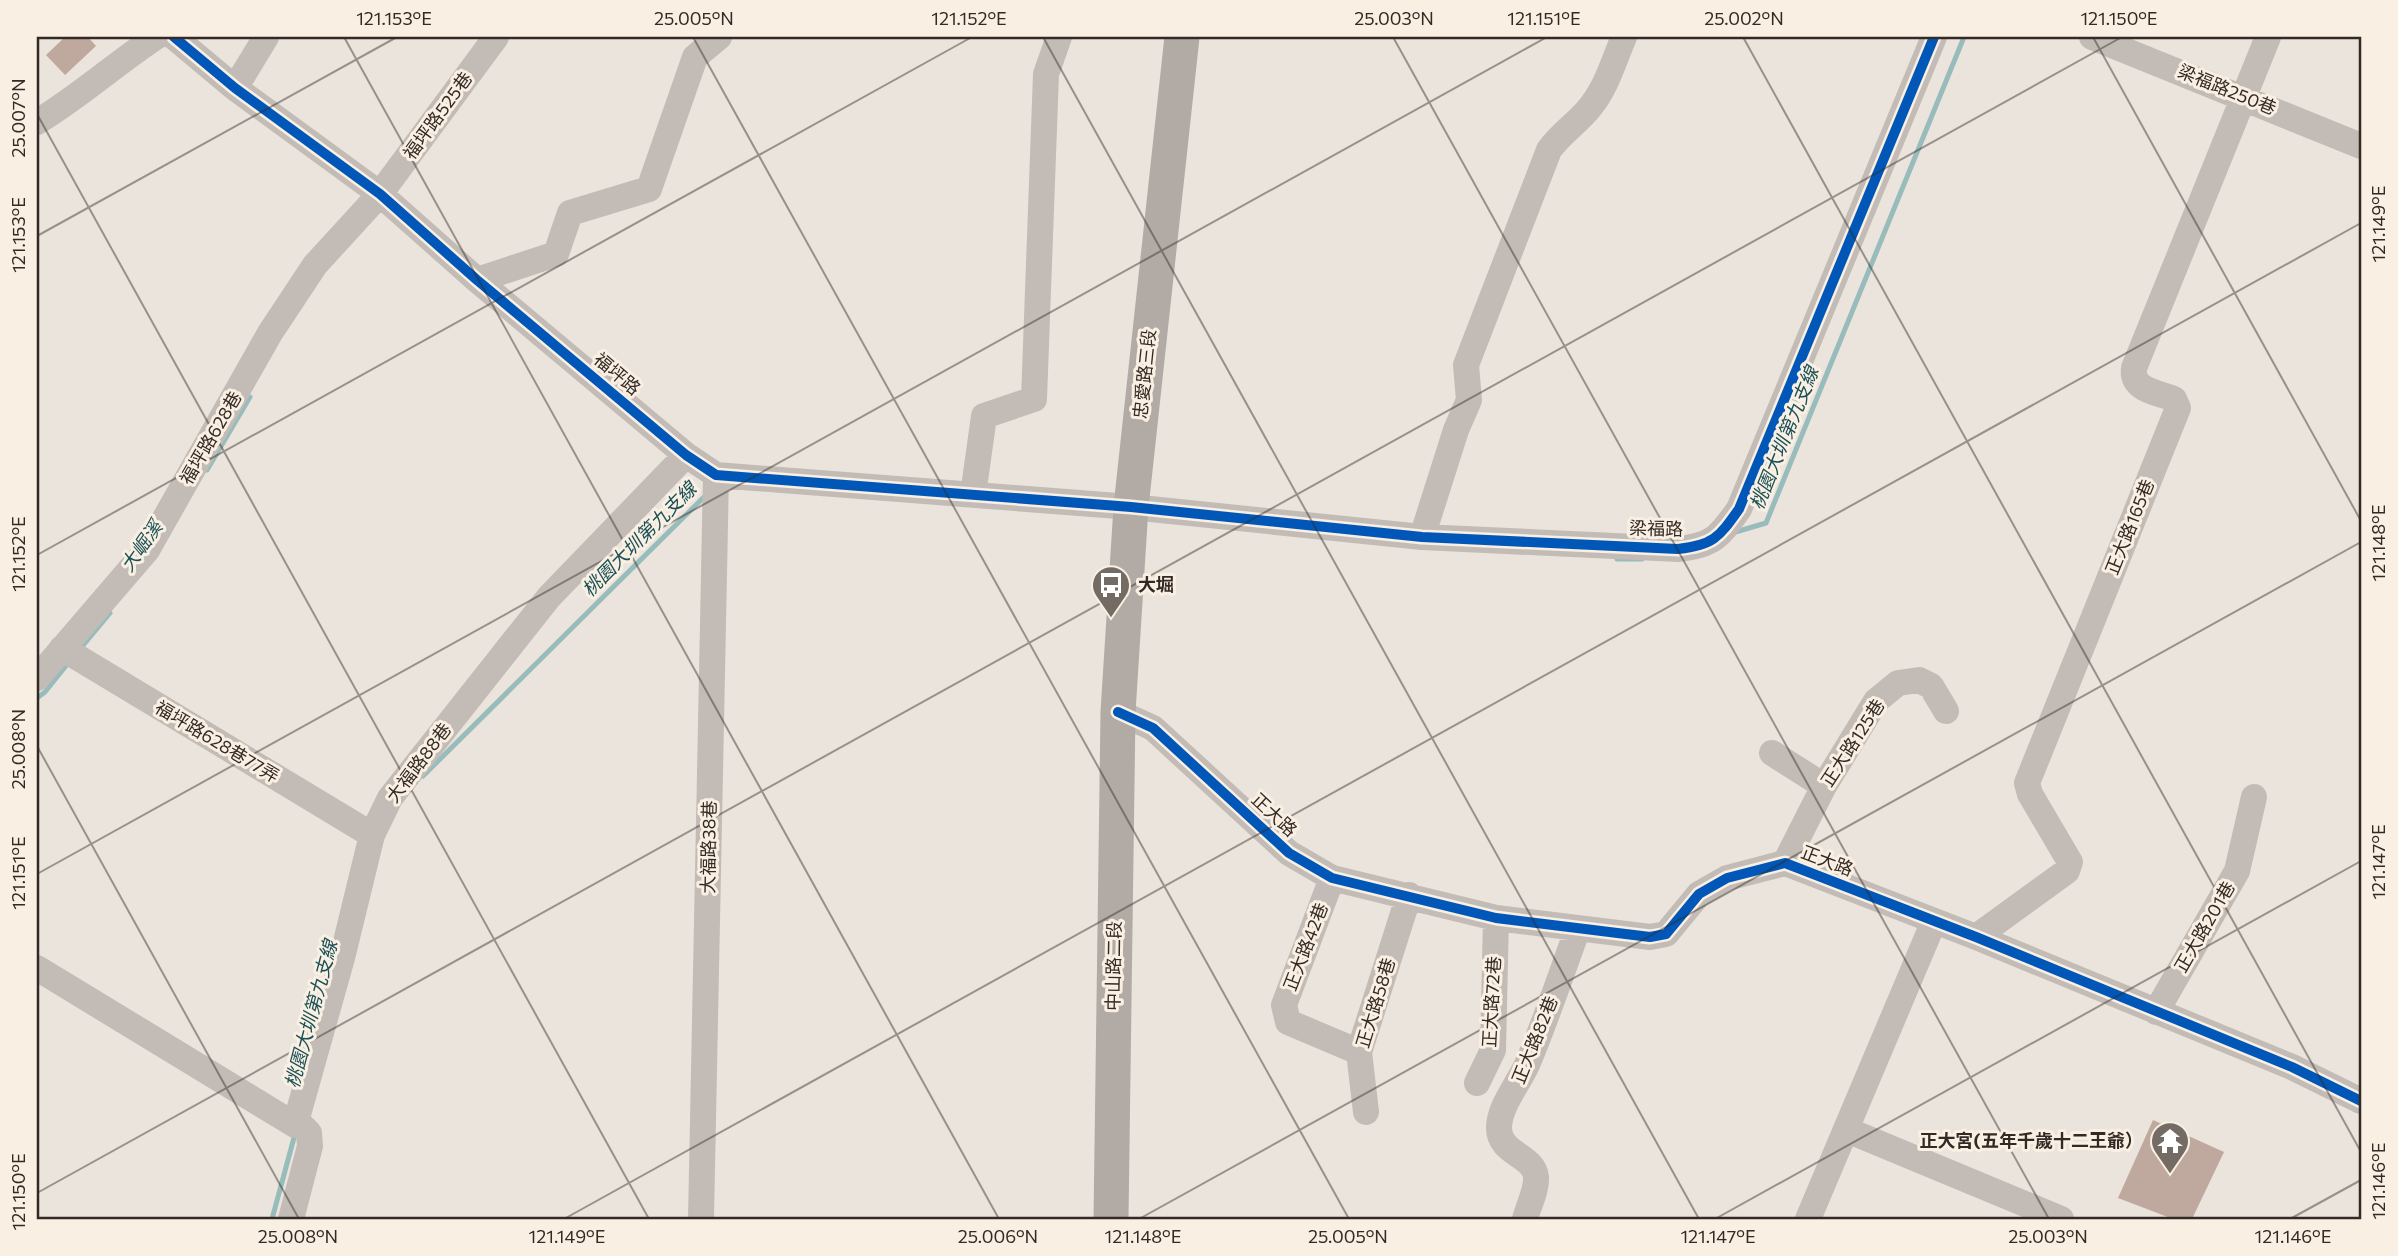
<svg xmlns="http://www.w3.org/2000/svg" width="2398" height="1256" font-family="Commissioner,'Noto Sans TC',sans-serif">
<style>
.lines{fill:none;stroke-linecap:round;stroke-linejoin:round}
.stream{stroke:#98bcbc;stroke-width:5}
.building{fill:#bfa89d}
.minor{stroke:#c3bcb6;stroke-width:26}
.major{stroke:#b2aba5;stroke-width:35}
.cycleway-casing{stroke:#f9efe2;stroke-width:15}
.cycleway{stroke:#0057b8;stroke-width:10}
.ticks{fill:none;stroke:#342a25;stroke-width:2;stroke-opacity:0.45}
.labels{text-anchor:middle;stroke-width:6;stroke-linejoin:round;paint-order:stroke}
.street-label{font-size:18px;fill:#342a25;stroke:#f9efe2}
.poi-label{font-size:18px;font-weight:bold;fill:#342a25;stroke:#f9efe2;text-anchor:start}
.water-label{font-size:19px;font-style:italic;fill:#1a5056;stroke:#f9efe2}
.neatline{fill:none;stroke:#342a25;stroke-width:2.5}
.ticks-label{font-size:18px;text-anchor:middle;fill:#342a25}
</style>
<rect width="100%" height="100%" fill="#ebe4dc"/>
<g class="lines">
<!-- stream -->
<path class="stream" d="M 207,470 L 250,397
M 1732,533 L 1766,523 L 1964,37
M 1617,559 L 1642,559
M 80,649 L 110,613
M 37,698 L 45,692 L 69,662
M 423,776 L 707,494
M 272,1219 L 295,1134"/>
</g>
<!-- building -->
<path class="building" d="M 65,37 L 88,37 L 96,46 L 65,75 L 46,55 Z
M 2153,1120 L 2224,1152 L 2192,1219 L 2173,1219 L 2118,1198 Z"/>
<g class="lines">
<!-- minor -->
<path class="minor" d="M 174,37 L 235,88 L 380,194 L 477,280 L 686,455 L 716,475 L 1131,507 L 1422,537 L 1678,549 C 1714,545 1719,537 1739,509 L 1934,37
M 2092,37 L 2361,146
M 235,88 L 266,37
M 37,122 C 79,97 115,64 156,37
M 477,280 L 556,254 L 570,213 L 649,189 L 695,57 L 719,37
M 973,495 L 984,416 L 1034,399 L 1046,74 L 1059,37
M 1422,537 L 1456,430 L 1469,400 L 1466,365 L 1549,150 C 1561,133 1579,122 1591,106 C 1607,86 1614,60 1624,37
M 62,648 L 372,835
M 37,678 L 147,550 L 270,333 L 315,265 L 380,194 L 496,37
M 1118,712 L 1153,728 L 1289,853 L 1332,878 L 1496,918 L 1650,937 L 1666,934 L 1699,894 L 1727,878 L 1785,863 L 1976,937 L 2292,1067 L 2361,1101
M 1772,753 L 1824,786
M 1785,863 L 1824,786 L 1876,701 L 1898,683 L 1919,680 L 1931,686 L 1946,711
M 1332,878 L 1284,1005 L 1288,1022 L 1359,1052
M 1976,937 L 2067,871 L 2070,862 L 2030,794 L 2027,783 L 2178,408 L 2174,399 C 2156,392 2131,390 2134,368 L 2268,37
M 37,968 L 295,1125 L 302,1126 L 309,1133 L 310,1146 L 291,1219
M 2156,1012 L 2237,871 L 2254,797
M 1477,1083 L 1493,1050 L 1496,918
M 1366,1112 L 1359,1052 L 1409,895
M 295,1125 L 342,958 L 372,835 L 390,798 L 549,597 L 686,455
M 1847,1130 L 2061,1219
M 701,1219 L 716,475
M 1525,1219 C 1528,1207 1537,1190 1536,1177 C 1534,1155 1499,1154 1499,1128 C 1499,1105 1521,1081 1529,1060 C 1547,1017 1562,972 1578,928
M 1808,1219 L 1934,921"/>
<!-- major -->
<path class="major" d="M 1111,1219 L 1118,712 L 1131,507 L 1182,37"/>
<defs>
<path id="cycleway" d="M 174,37 L 235,88 L 380,194 L 477,280 L 686,455 L 716,475 L 1131,507 L 1422,537 L 1678,549 C 1714,545 1719,537 1739,509 L 1934,37
M 1118,712 L 1153,728 L 1289,853 L 1332,878 L 1496,918 L 1650,937 L 1666,934 L 1699,894 L 1727,878 L 1785,863 L 1976,937 L 2292,1067 L 2361,1101"/>
</defs>
<!-- cycleway casing -->
<use href="#cycleway" class="cycleway-casing"/>
<!-- cycleway -->
<use href="#cycleway" class="cycleway"/>
</g>
<!-- ticks -->
<path class="ticks" d="M 344,37 L 999,1219M 693,37 L 1349,1219M 1043,37 L 1699,1219M 1393,37 L 2049,1219M 1743,37 L 2361,1152M 2093,37 L 2361,521M 37,114 L 649,1219M 37,236 L 397,37M 37,555 L 972,37M 37,746 L 299,1219M 37,874 L 1547,37M 37,1193 L 2122,37M 564,1219 L 2361,223M 1139,1219 L 2361,542M 1715,1219 L 2361,861M 2290,1219 L 2361,1180"/>
<!-- icons -->
<defs>
<symbol id="bus-pin" viewBox="-11 -11 22 30"><path d="M0 17L-7.5 6A9.5 9.5 0 1 1 7.5 6Z" fill="#746b65" stroke="#f9efe2"/><path d="M-5-6H5V4H4V6H2V4H-2V6H-4V4H-5ZM-3.5-4V0h7V-4ZM-3.5 1.2v1.5H-2V1.2ZM2 1.2v1.5H3.5V1.2Z" fill="#fff"/></symbol>
<symbol id="temple-pin" viewBox="-11 -11 22 30"><path d="M0 17L-7.5 6A9.5 9.5 0 1 1 7.5 6Z" fill="#746b65" stroke="#f9efe2"/><path d="M0-6L5-2H3V0L6.5 2.5H4V6H1.5V3h-3V6H-4V2.5H-6.5L-3 0V-2H-5Z" fill="#fff"/></symbol>
</defs>
<g fill-rule="evenodd">
<use href="#bus-pin" x="1089" y="563" width="44" height="60"/>
<use href="#temple-pin" x="2148" y="1119" width="44" height="60"/>
</g>
<g class="labels">
<!-- street labels -->
<g class="street-label">
<text transform="translate(2227 90) rotate(22)" y="6">梁福路250巷</text>
<text transform="translate(438 116) rotate(-54)" y="6">福坪路525巷</text>
<text transform="translate(617 374) rotate(40)" y="6">福坪路</text>
<text transform="translate(1145 374) rotate(-84)" y="6">忠愛路三段</text>
<text transform="translate(211 438) rotate(-60)" y="6">福坪路628巷</text>
<text transform="translate(2130 527) rotate(-68)" y="6">正大路165巷</text>
<text transform="translate(1656 529) rotate(1)" y="6">梁福路</text>
<text transform="translate(217 742) rotate(31)" y="6">福坪路628巷77弄</text>
<text transform="translate(1853 743) rotate(-57)" y="6">正大路125巷</text>
<text transform="translate(419 763) rotate(-53)" y="6">大福路88巷</text>
<text transform="translate(1274 815) rotate(43)" y="6">正大路</text>
<text transform="translate(709 847) rotate(-89)" y="6">大福路38巷</text>
<text transform="translate(1827 861) rotate(21)" y="6">正大路</text>
<text transform="translate(2205 927) rotate(-60)" y="6">正大路201巷</text>
<text transform="translate(1306 947) rotate(-69)" y="6">正大路42巷</text>
<text transform="translate(1114 966) rotate(-89)" y="6">中山路二段</text>
<text transform="translate(1492 1002) rotate(-87)" y="6">正大路72巷</text>
<text transform="translate(1376 1003) rotate(-73)" y="6">正大路58巷</text>
<text transform="translate(1535 1040) rotate(-68)" y="6">正大路82巷</text>
</g>
<!-- poi labels -->
<g class="poi-label">
<text x="1138" y="591">大堀</text>
<text x="2143" y="1147" text-anchor="end">正大宮(五年千歲十二王爺）</text>
</g>
<!-- water labels -->
<g class="water-label">
<text transform="translate(1784 438) rotate(-68)" y="7">桃園大圳第九支線</text>
<text transform="translate(639 539) rotate(-45)" y="7">桃園大圳第九支線</text>
<text transform="translate(141 546) rotate(-55)" y="7">大崛溪</text>
<text transform="translate(311 1014) rotate(-75)" y="7">桃園大圳第九支線</text>
</g>
</g>
<!-- border -->
<rect width="2398" height="1256" fill="none" stroke="#f9efe2" stroke-width="77"/>
<rect x="38" y="38" width="2322" height="1180" class="neatline"/>
<g class="ticks-label">
<text x="394" y="25">121.153°E</text>
<text x="694" y="25">25.005°N</text>
<text x="969" y="25">121.152°E</text>
<text x="1394" y="25">25.003°N</text>
<text x="1544" y="25">121.151°E</text>
<text x="1744" y="25">25.002°N</text>
<text x="2119" y="25">121.150°E</text>
<text transform="translate(19 118) rotate(-90)" y="6">25.007°N</text>
<text transform="translate(2379 224) rotate(-90)" y="6">121.149°E</text>
<text transform="translate(19 235) rotate(-90)" y="6">121.153°E</text>
<text transform="translate(2379 543) rotate(-90)" y="6">121.148°E</text>
<text transform="translate(19 554) rotate(-90)" y="6">121.152°E</text>
<text transform="translate(19 749) rotate(-90)" y="6">25.008°N</text>
<text transform="translate(2379 862) rotate(-90)" y="6">121.147°E</text>
<text transform="translate(19 873) rotate(-90)" y="6">121.151°E</text>
<text transform="translate(2379 1181) rotate(-90)" y="6">121.146°E</text>
<text transform="translate(19 1192) rotate(-90)" y="6">121.150°E</text>
<text x="298" y="1243">25.008°N</text>
<text x="567" y="1243">121.149°E</text>
<text x="998" y="1243">25.006°N</text>
<text x="1143" y="1243">121.148°E</text>
<text x="1348" y="1243">25.005°N</text>
<text x="1718" y="1243">121.147°E</text>
<text x="2048" y="1243">25.003°N</text>
<text x="2293" y="1243">121.146°E</text>
</g>
</svg>
